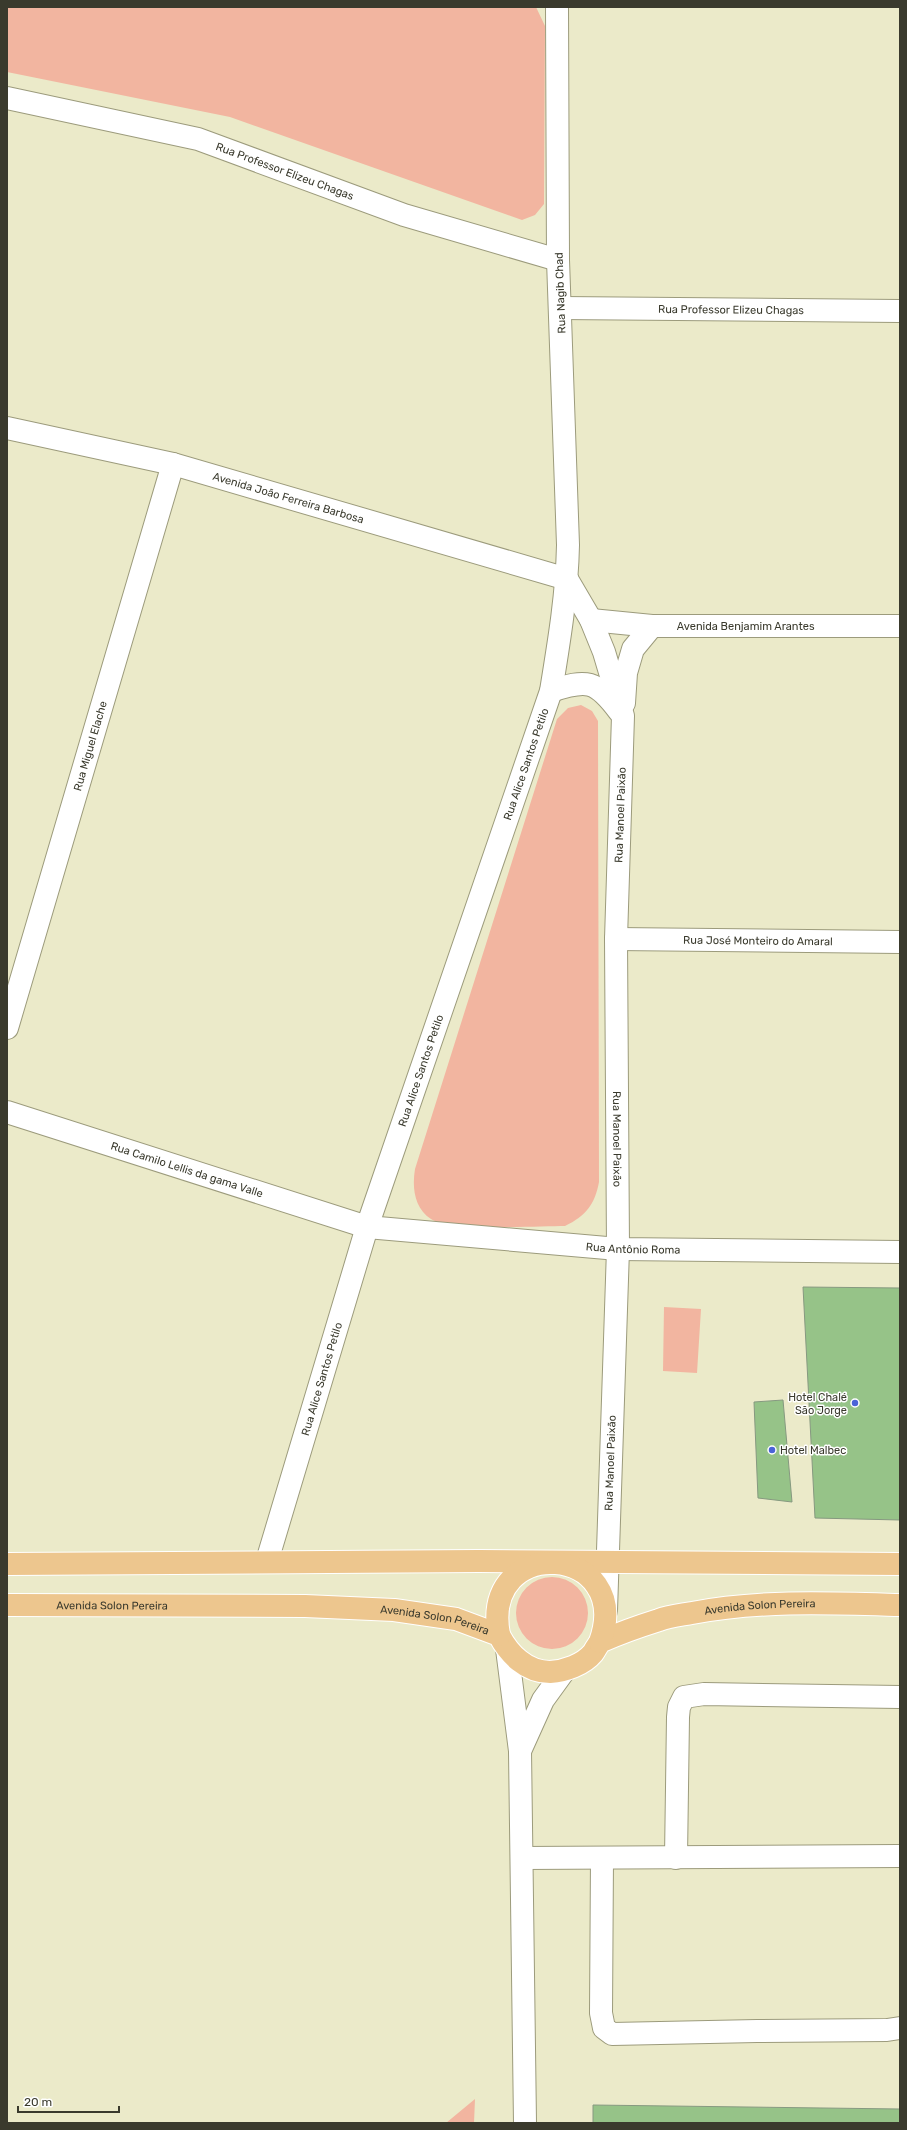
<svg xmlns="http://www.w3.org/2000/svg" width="907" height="2130" font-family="Rubik,sans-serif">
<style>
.green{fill:#f2b5a0}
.building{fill:#96c388;stroke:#869980}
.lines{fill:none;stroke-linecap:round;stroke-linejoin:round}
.minor-casing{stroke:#9c9b7c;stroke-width:24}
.major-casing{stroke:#fff;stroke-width:24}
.minor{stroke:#fff;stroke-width:22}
.major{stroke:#edc68e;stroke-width:22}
.poi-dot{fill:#4a63d7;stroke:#fff;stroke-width:1.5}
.labels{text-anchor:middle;stroke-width:3;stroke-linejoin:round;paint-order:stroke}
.street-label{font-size:11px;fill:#3a3a2d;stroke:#fff}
.poi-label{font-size:11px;fill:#3a3a2d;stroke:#fff;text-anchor:end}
</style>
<rect width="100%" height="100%" fill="#ebeac9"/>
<!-- green -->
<path class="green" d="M 7,7 L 536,7 L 545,26 L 544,204 L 535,215 L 522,220 L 230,117 L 7,72 Z
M 581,705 L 592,711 L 598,721 L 599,1182 C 595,1204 586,1216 565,1226 C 539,1226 450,1231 431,1219 C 414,1208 412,1187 415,1169 L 557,719 L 568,708 Z
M 664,1307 L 701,1309 L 697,1373 L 663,1371 Z
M516 1613a36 36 0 1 1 72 0a36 36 0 1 1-72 0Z
M 475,2099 L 474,2123 L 446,2123 Z"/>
<!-- building -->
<path class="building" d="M 803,1287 L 900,1288 L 900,1520 L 815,1518 Z
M 783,1400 L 792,1502 L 758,1498 L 754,1402 Z
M 593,2105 L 900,2109 L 900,2123 L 593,2123 Z"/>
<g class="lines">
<defs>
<g id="minor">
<path id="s1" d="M 7,98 L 198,139 L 404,215 L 558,260"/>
<path id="s2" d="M 561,308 L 900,311"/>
<path id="s3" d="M 7,428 L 173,464 L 567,579"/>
<path id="s4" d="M 567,579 L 591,620 L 604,652 L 623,716 L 616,939 L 618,1249 L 606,1611"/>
<path id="s5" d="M 591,620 L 652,626 L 900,626"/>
<path d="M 551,691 C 587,679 596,680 619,711"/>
<path d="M 624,703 L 626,673 L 633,649 L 652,626"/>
<path id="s6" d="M 616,939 L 900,942"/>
<path id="s7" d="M 7,1028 L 173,464"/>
<path id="s8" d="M 7,1112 L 367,1227 L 618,1249 L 900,1252"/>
<path id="s9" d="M 267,1561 L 367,1227 L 551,691 C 559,642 567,594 568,545 L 558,260 L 557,7"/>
<path d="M 507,1649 L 520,1751 L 525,2123"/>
<path d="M 520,1751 L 543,1700 L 564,1671"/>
<path d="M 522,1858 L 900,1856"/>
<path d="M 602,1858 L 601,2013 L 604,2028 L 612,2034 L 757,2031 L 887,2030 L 900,2028"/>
<path d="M 676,1858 L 678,1717 L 679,1707 L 684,1697 L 704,1694 L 900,1697"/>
</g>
<g id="major">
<path d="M 7,1564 L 479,1561 L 900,1564"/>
<path id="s10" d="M 7,1605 L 305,1606 L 394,1610 L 456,1619 L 499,1635 C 509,1654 526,1672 550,1672 C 565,1671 583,1665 593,1653 C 596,1649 598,1643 602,1641 C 620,1633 640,1626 659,1620 C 669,1616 681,1615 692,1613 C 760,1600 830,1603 900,1605"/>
<path d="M 499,1635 C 480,1532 635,1544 600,1642"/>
</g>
</defs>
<!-- minor casing -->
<use href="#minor" class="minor-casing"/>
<!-- major casing -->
<use href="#major" class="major-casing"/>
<!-- minor -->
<use href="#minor" class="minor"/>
<!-- major -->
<use href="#major" class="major"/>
</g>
<!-- markers -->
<g class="poi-dot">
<circle cx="855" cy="1403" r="4"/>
<circle cx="772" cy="1450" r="4"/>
</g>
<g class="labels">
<!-- street labels -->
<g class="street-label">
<text dy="4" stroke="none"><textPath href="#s1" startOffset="288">Rua Professor Elizeu Chagas</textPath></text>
<text transform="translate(560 293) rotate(-92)" y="4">Rua Nagib Chad</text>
<text dy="4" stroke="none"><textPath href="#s2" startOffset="170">Rua Professor Elizeu Chagas</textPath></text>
<text dy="4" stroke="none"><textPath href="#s3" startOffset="290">Avenida João Ferreira Barbosa</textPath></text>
<text dy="4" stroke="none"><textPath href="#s5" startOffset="155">Avenida Benjamim Arantes</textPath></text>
<text dy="4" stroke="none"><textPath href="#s7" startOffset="294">Rua Miguel Elache</textPath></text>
<text dy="4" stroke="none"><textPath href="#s9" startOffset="838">Rua Alice Santos Petilo</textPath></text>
<text transform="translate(620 815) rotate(-88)" y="4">Rua Manoel Paixão</text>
<text dy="4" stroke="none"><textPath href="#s6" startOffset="142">Rua José Monteiro do Amaral</textPath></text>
<text dy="4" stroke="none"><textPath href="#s9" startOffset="514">Rua Alice Santos Petilo</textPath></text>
<text dy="4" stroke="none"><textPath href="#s4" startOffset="572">Rua Manoel Paixão</textPath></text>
<text dy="4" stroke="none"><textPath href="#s8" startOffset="189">Rua Camilo Lellis da gama Valle</textPath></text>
<text dy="4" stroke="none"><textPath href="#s8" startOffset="645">Rua Antônio Roma</textPath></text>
<text dy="4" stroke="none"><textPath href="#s9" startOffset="190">Rua Alice Santos Petilo</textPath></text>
<text transform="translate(610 1463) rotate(-88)" y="4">Rua Manoel Paixão</text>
<text dy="4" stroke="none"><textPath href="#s10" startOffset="105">Avenida Solon Pereira</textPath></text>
<text dy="4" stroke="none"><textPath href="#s10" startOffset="788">Avenida Solon Pereira</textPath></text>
<text dy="4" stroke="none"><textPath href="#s10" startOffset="429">Avenida Solon Pereira</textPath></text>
</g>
<!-- poi labels -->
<g class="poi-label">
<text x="847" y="1401">Hotel Chalé<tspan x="847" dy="13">São Jorge</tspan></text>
<text x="780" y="1454" text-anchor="start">Hotel Malbec</text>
</g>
</g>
<!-- border -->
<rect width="907" height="2130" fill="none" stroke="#3a3a2d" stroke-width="16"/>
<!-- scale -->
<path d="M18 2106v6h101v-6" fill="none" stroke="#3a3a2d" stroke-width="2"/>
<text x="24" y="2106" font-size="12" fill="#3a3a2d" stroke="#ffffff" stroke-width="3" paint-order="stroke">20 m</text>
</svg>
